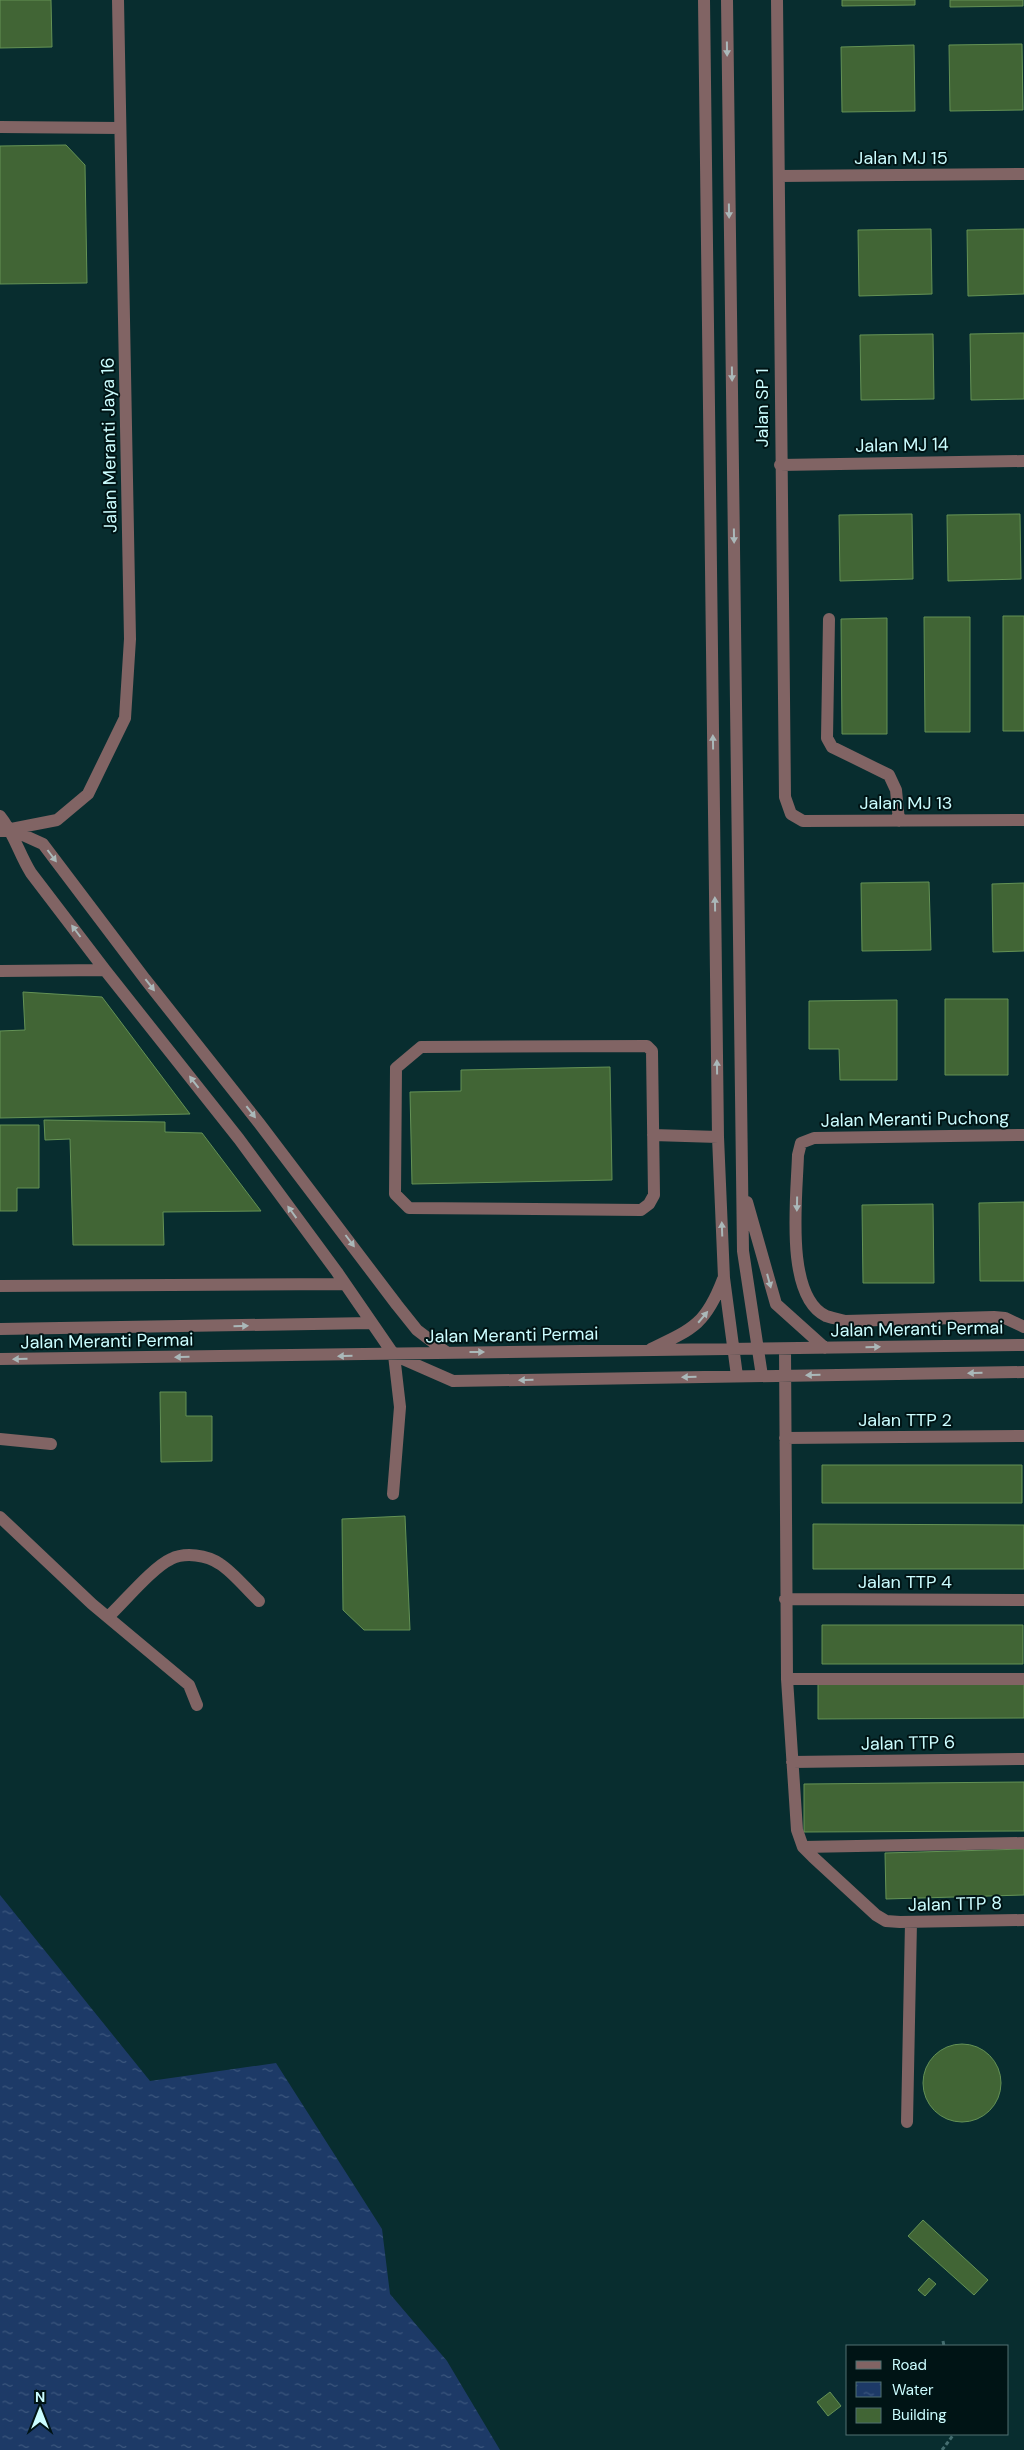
<svg xmlns="http://www.w3.org/2000/svg" width="1024" height="2450" font-family="'DM Sans',sans-serif">
<style>
.water{fill:url(#water-ripples)}
.building{fill:#416535;stroke:#649255}
.lines{fill:none;stroke-linecap:round;stroke-linejoin:round}
.path{stroke:#446d6f;stroke-width:3;stroke-dasharray:4 2.5;stroke-linecap:butt}
.minor{stroke:#816464;stroke-width:12}
.oneway{fill:#aab8b9}
.labels{text-anchor:middle;stroke-width:4;stroke-linejoin:round;paint-order:stroke}
.street-label{font-size:18px;fill:#cbfdff;stroke:#001415}
</style>
<defs>
<pattern id="water-ripples" width="26" height="14" patternUnits="userSpaceOnUse" patternTransform="scale(1.25)"><rect width="26" height="14" fill="#1d3a67"/><path d="M2 4q2-2 4 0t4 0M15 11q2-2 4 0t4 0" fill="none" stroke="#3c577e"/></pattern>
</defs>
<rect width="100%" height="100%" fill="#082d2f"/>
<!-- water -->
<path class="water" d="M 0,1895 L 150,2081 L 276,2063 L 382,2229 L 390,2294 L 447,2361 L 500,2450 L 0,2450 Z"/>
<!-- building -->
<path class="building" d="M 0,0 L 51,0 L 52,47 L 0,48 Z
M 842,0 L 915,0 L 915,5 L 842,6 Z
M 950,0 L 1023,0 L 1023,6 L 950,7 Z
M 1022,44 L 1023,110 L 950,111 L 949,45 Z
M 914,45 L 915,111 L 842,112 L 841,47 Z
M 66,145 L 85,165 L 87,283 L 0,284 L 0,146 Z
M 931,229 L 932,294 L 859,296 L 858,230 Z
M 1024,229 L 1024,294 L 968,296 L 967,230 Z
M 1024,333 L 1024,399 L 971,400 L 970,334 Z
M 933,334 L 934,399 L 861,400 L 860,335 Z
M 912,514 L 913,579 L 840,581 L 839,515 Z
M 1020,514 L 1021,579 L 948,581 L 947,515 Z
M 1003,616 L 1024,616 L 1024,731 L 1003,731 Z
M 924,617 L 970,617 L 970,732 L 925,732 Z
M 887,618 L 887,734 L 842,734 L 841,619 Z
M 929,882 L 931,950 L 862,951 L 861,883 Z
M 1024,883 L 1024,951 L 993,952 L 992,884 Z
M 23,992 L 102,997 L 190,1114 L 0,1118 L 0,1031 L 25,1030 Z
M 945,999 L 1008,999 L 1008,1075 L 945,1075 Z
M 897,1000 L 897,1080 L 840,1080 L 839,1049 L 809,1049 L 809,1001 Z
M 610,1067 L 612,1180 L 412,1184 L 410,1092 L 461,1091 L 461,1070 Z
M 44,1120 L 165,1122 L 165,1132 L 202,1133 L 261,1211 L 163,1212 L 164,1245 L 73,1245 L 70,1139 L 45,1140 Z
M 0,1125 L 39,1125 L 39,1188 L 17,1188 L 17,1211 L 0,1211 Z
M 1024,1202 L 1024,1281 L 980,1281 L 979,1203 Z
M 933,1204 L 934,1283 L 863,1283 L 862,1205 Z
M 160,1392 L 186,1392 L 186,1416 L 212,1416 L 212,1461 L 161,1462 Z
M 822,1465 L 1022,1465 L 1022,1503 L 822,1503 Z
M 405,1516 L 410,1630 L 364,1630 L 343,1610 L 342,1519 Z
M 813,1524 L 1024,1525 L 1024,1569 L 813,1569 Z
M 822,1625 L 1023,1625 L 1023,1664 L 822,1664 Z
M 1024,1681 L 1024,1718 L 818,1719 L 818,1682 Z
M 1024,1782 L 1024,1831 L 804,1832 L 804,1784 Z
M 1024,1849 L 1024,1895 L 886,1899 L 885,1853 Z
M923 2083a39 39 0 1 1 78 0a39 39 0 1 1-78 0Z
M 923,2220 L 988,2280 L 974,2295 L 908,2236 Z
M 929,2278 L 936,2284 L 925,2296 L 918,2290 Z
M 830,2392 L 841,2406 L 828,2416 L 817,2402 Z"/>
<g class="lines">
<!-- path -->
<path class="path" d="M 943,2341 L 944,2346
M 942,2450 L 954,2434"/>
<!-- minor -->
<path class="minor" d="M 704,0 L 718,1137 L 724,1278 L 737,1376
M 727,0 L 743,1251 L 762,1376
M 777,0 L 785,797 L 791,814 L 803,821 L 1024,820
M 0,127 L 120,128
M 779,176 L 1024,174
M 780,465 L 1024,461
M 829,619 L 827,738 L 832,747 L 889,775 L 896,790 L 899,821
M 0,816 C 14,833 19,854 31,873 L 105,970 L 239,1139 L 337,1272 L 394,1355 L 400,1407 L 393,1494
M 12,830 L 43,844 L 145,979 L 259,1123 L 397,1305 L 417,1330 L 446,1352
M 0,831 L 57,820 L 88,794 L 125,718 L 130,639 L 118,0
M 0,971 L 105,970
M 647,1046 L 652,1051 L 654,1195 L 649,1204 L 641,1210 L 409,1208 L 395,1194 L 396,1068 L 421,1047 Z
M 653,1135 L 718,1137
M 1024,1135 L 814,1138 L 801,1143 L 798,1155 C 797,1195 784,1296 826,1316 C 832,1318 839,1319 845,1321 L 994,1317 L 1005,1318 L 1024,1327
M 747,1202 L 776,1304 L 825,1348
M 0,1286 L 345,1284
M 0,1329 L 371,1323
M 651,1349 C 693,1329 706,1324 723,1279
M 785,1349 L 787,1679 L 797,1830 L 803,1847 L 813,1857 L 876,1915 L 886,1921 L 900,1922 L 1024,1920
M 396,1356 L 453,1381 L 1024,1372
M 0,1359 L 1024,1345
M 785,1438 L 1024,1436
M 0,1439 L 51,1444
M 0,1517 L 92,1604 L 189,1685 L 197,1705
M 785,1599 L 1024,1600
M 108,1617 C 124,1602 153,1567 171,1559 C 185,1552 207,1555 220,1564 C 234,1573 247,1590 259,1601
M 787,1679 L 1024,1679
M 792,1762 L 1024,1759
M 803,1847 L 1024,1843
M 907,2122 L 911,1922"/>
</g>
<!-- one-way arrows -->
<defs><path id="oneway-solid" d="M-6-.8H1V-3.2L6.5 0L1 3.2V.8H-6Z" transform="scale(1.25)"/></defs>
<g class="oneway">
<use href="#oneway-solid" transform="translate(727 49) rotate(89)"/>
<use href="#oneway-solid" transform="translate(729 211) rotate(89)"/>
<use href="#oneway-solid" transform="translate(732 374) rotate(89)"/>
<use href="#oneway-solid" transform="translate(734 536) rotate(89)"/>
<use href="#oneway-solid" transform="translate(713 742) rotate(-91)"/>
<use href="#oneway-solid" transform="translate(52 856) rotate(53)"/>
<use href="#oneway-solid" transform="translate(715 904) rotate(-91)"/>
<use href="#oneway-solid" transform="translate(76 931) rotate(-127)"/>
<use href="#oneway-solid" transform="translate(150 985) rotate(52)"/>
<use href="#oneway-solid" transform="translate(717 1067) rotate(-91)"/>
<use href="#oneway-solid" transform="translate(194 1082) rotate(-128)"/>
<use href="#oneway-solid" transform="translate(251 1112) rotate(52)"/>
<use href="#oneway-solid" transform="translate(797 1204) rotate(91)"/>
<use href="#oneway-solid" transform="translate(292 1212) rotate(-126)"/>
<use href="#oneway-solid" transform="translate(722 1229) rotate(-92)"/>
<use href="#oneway-solid" transform="translate(350 1241) rotate(53)"/>
<use href="#oneway-solid" transform="translate(769 1281) rotate(75)"/>
<use href="#oneway-solid" transform="translate(703 1317) rotate(-50)"/>
<use href="#oneway-solid" transform="translate(241 1326) rotate(-2)"/>
<use href="#oneway-solid" transform="translate(873 1347) rotate(-1)"/>
<use href="#oneway-solid" transform="translate(477 1352)"/>
<use href="#oneway-solid" transform="translate(345 1356) rotate(179)"/>
<use href="#oneway-solid" transform="translate(182 1357) rotate(179)"/>
<use href="#oneway-solid" transform="translate(20 1359) rotate(179)"/>
<use href="#oneway-solid" transform="translate(975 1373) rotate(179)"/>
<use href="#oneway-solid" transform="translate(813 1375) rotate(179)"/>
<use href="#oneway-solid" transform="translate(689 1377) rotate(179)"/>
<use href="#oneway-solid" transform="translate(526 1380) rotate(179)"/>
</g>
<g class="labels">
<!-- street labels -->
<g class="street-label">
<text x="901" y="164">Jalan MJ 15</text>
<text transform="translate(762 408) rotate(-90)" y="6">Jalan SP 1</text>
<text transform="translate(109 445) rotate(-91)" y="6">Jalan Meranti Jaya 16</text>
<text transform="translate(902 445) rotate(-1)" y="6">Jalan MJ 14</text>
<text x="906" y="809">Jalan MJ 13</text>
<text transform="translate(915 1119) rotate(-1)" y="6">Jalan Meranti Puchong</text>
<text transform="translate(917 1329) rotate(-1)" y="6">Jalan Meranti Permai</text>
<text transform="translate(512 1335) rotate(-1)" y="6">Jalan Meranti Permai</text>
<text transform="translate(107 1341) rotate(-1)" y="6">Jalan Meranti Permai</text>
<text x="905" y="1426">Jalan TTP 2</text>
<text x="905" y="1588">Jalan TTP 4</text>
<text transform="translate(908 1743) rotate(-1)" y="6">Jalan TTP 6</text>
<text transform="translate(955 1904) rotate(-1)" y="6">Jalan TTP 8</text>
</g>
</g>
<!-- legend -->
<rect x="846" y="2345" width="162" height="90" fill="#001415" stroke="#517173"/>
<rect x="856" y="2361" width="25" height="8" fill="#816464" stroke="#517173"/>
<text x="892" y="2370" font-size="15" fill="#cbfdff">Road</text>
<rect x="856" y="2382" width="25" height="15" fill="url(#water-ripples)" stroke="#517173"/>
<text x="892" y="2395" font-size="15" fill="#cbfdff">Water</text>
<rect x="856" y="2408" width="25" height="15" fill="#416535" stroke="#517173"/>
<text x="892" y="2420" font-size="15" fill="#cbfdff">Building</text>
<!-- north arrow -->
<g transform="translate(40 2410)" stroke="#001415" stroke-width="4" paint-order="stroke">
<path d="M0-4L9 19L0 12L-9 19Z" fill="#cbfdff"/>
<text y="-8" font-size="14" font-weight="bold" text-anchor="middle" fill="#cbfdff">N</text>
</g>
</svg>
